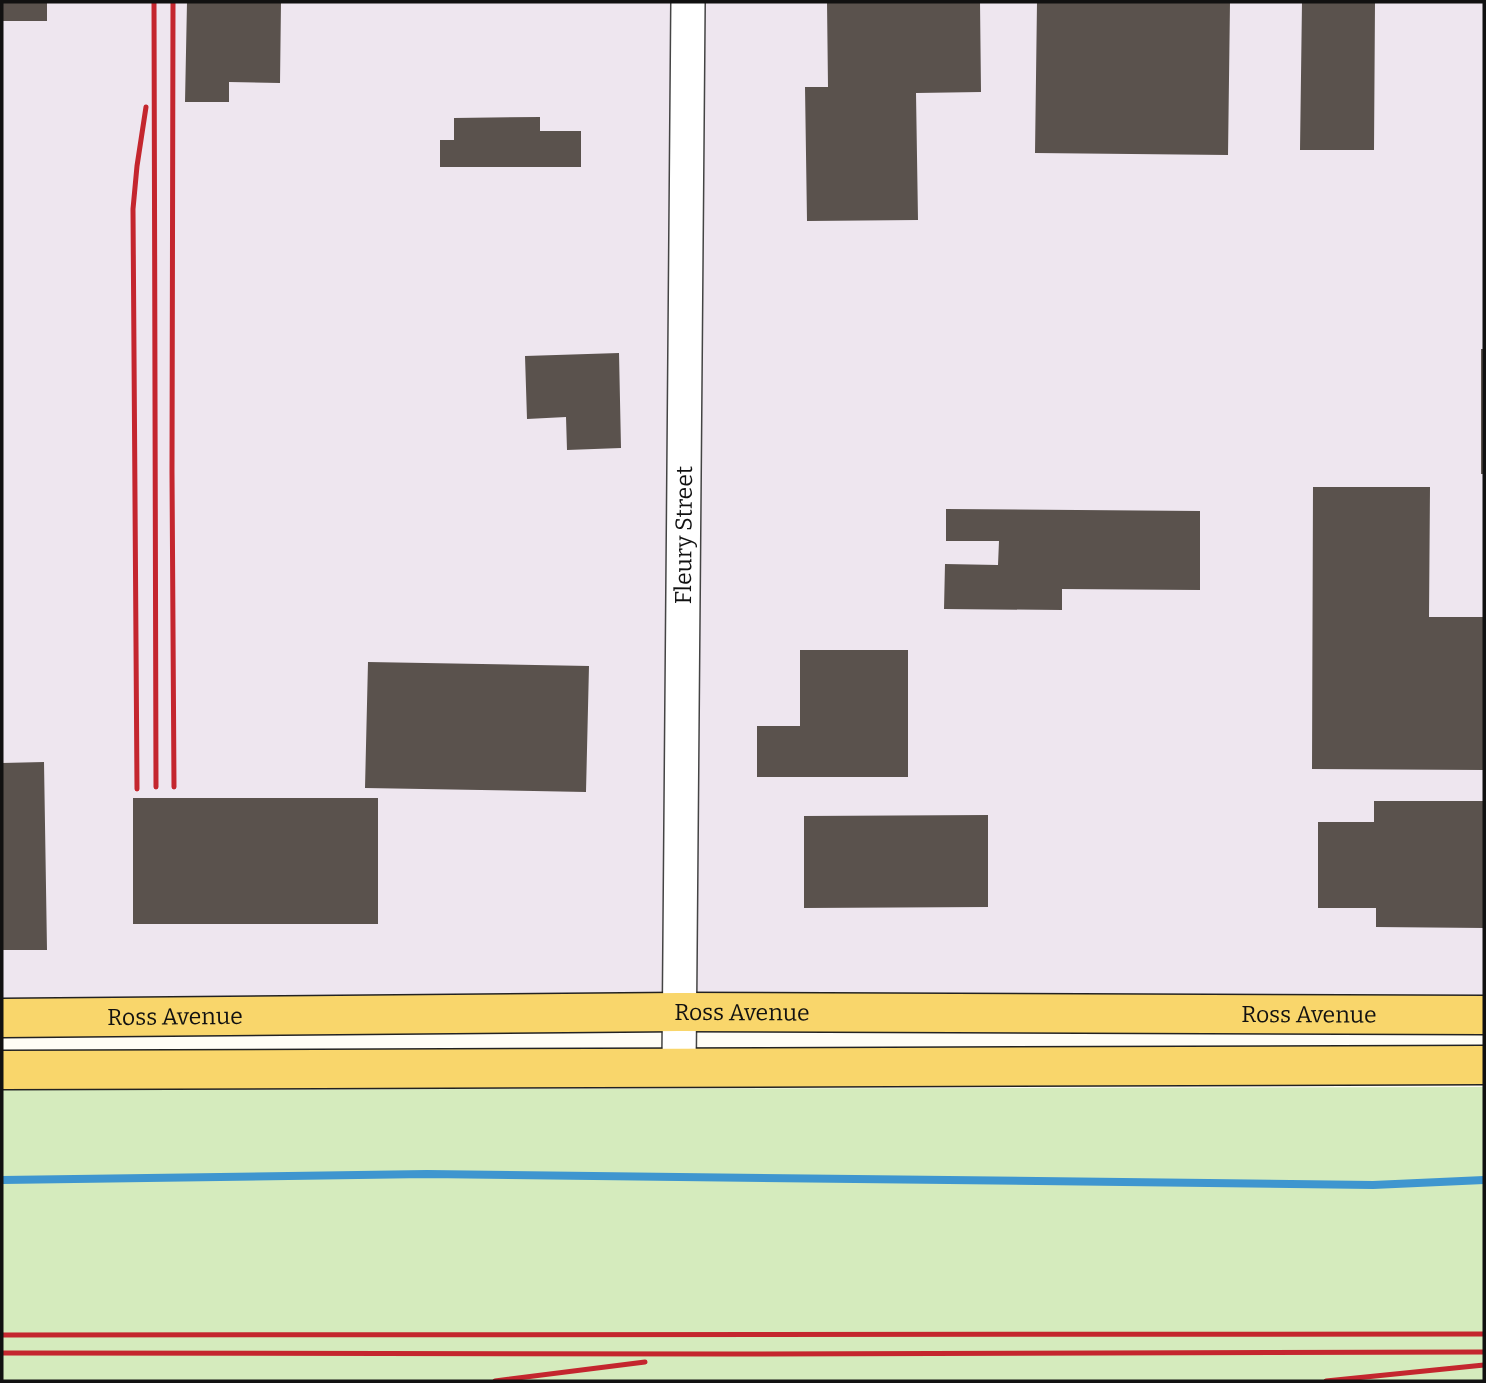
<svg xmlns="http://www.w3.org/2000/svg" width="1486" height="1383" font-family="Bitter,serif">
<style>
.industrial{fill:#eee6ef}
.green{fill:#d5ebbd}
.lines{fill:none;stroke-linecap:round;stroke-linejoin:round}
.stream{stroke:#3f96cf;stroke-width:8}
.building{fill:#5a524d}
.minor-casing{stroke:#444;stroke-width:36}
.major-casing{stroke:#222;stroke-width:41}
.minor{stroke:#fff;stroke-width:33}
.major{stroke:#f9d66b;stroke-width:38}
.rail{stroke:#c4262e;stroke-width:5}
.labels{text-anchor:middle;stroke-width:7;stroke-linejoin:round;paint-order:stroke}
.street-label{font-size:23px;fill:#111;stroke:#fff}
</style>
<rect width="100%" height="100%" fill="#fffdf5"/>
<!-- industrial -->
<path class="industrial" d="M 2,2 L 1484,2 L 1484,995 L 2,998 Z"/>
<!-- green -->
<path class="green" d="M 1484,1087 L 1484,1381 L 2,1381 L 2,1090 Z"/>
<g class="lines">
<!-- stream -->
<path class="stream" d="M 2,1180 L 427,1174 L 1373,1185 L 1484,1180"/>
</g>
<!-- building -->
<path class="building" d="M 2,2 L 47,2 L 47,21 L 2,21 Z
M 187,2 L 281,2 L 280,83 L 229,82 L 229,102 L 185,102 Z
M 827,2 L 980,2 L 981,92 L 916,93 L 918,220 L 807,221 L 805,87 L 828,87 Z
M 1037,2 L 1230,2 L 1228,155 L 1035,153 Z
M 1302,2 L 1375,2 L 1374,150 L 1300,150 Z
M 540,117 L 540,131 L 581,131 L 581,167 L 440,167 L 440,140 L 454,140 L 454,118 Z
M 1481,349 L 1484,349 L 1484,474 L 1481,474 Z
M 619,353 L 621,448 L 567,450 L 566,417 L 527,419 L 525,356 Z
M 1313,487 L 1430,487 L 1429,617 L 1484,617 L 1484,770 L 1312,769 Z
M 946,509 L 1200,511 L 1200,590 L 1062,589 L 1062,610 L 944,609 L 945,564 L 998,565 L 999,541 L 946,541 Z
M 800,650 L 908,650 L 908,777 L 757,777 L 757,726 L 800,726 Z
M 368,662 L 589,666 L 586,792 L 365,788 Z
M 44,762 L 47,950 L 2,950 L 2,763 Z
M 133,798 L 378,798 L 378,924 L 133,924 Z
M 1374,801 L 1484,801 L 1484,928 L 1376,927 L 1376,908 L 1318,908 L 1318,822 L 1374,822 Z
M 988,815 L 988,907 L 804,908 L 804,816 Z"/>
<g class="lines">
<defs>
<g id="minor">
<path id="s1" d="M 679,1067 L 688,2"/>
</g>
<g id="major">
<path id="s2" d="M 2,1018 L 679,1012 L 1484,1015"/>
<path d="M 2,1070 L 1484,1065"/>
</g>
</defs>
<!-- minor casing -->
<use href="#minor" class="minor-casing"/>
<!-- major casing -->
<use href="#major" class="major-casing"/>
<!-- minor -->
<use href="#minor" class="minor"/>
<!-- major -->
<use href="#major" class="major"/>
<!-- rail -->
<path class="rail" d="M 154,2 L 156,787
M 173,2 L 172,472 L 174,787
M 137,789 L 133,209 L 137,166 L 146,107
M 2,1335 L 1484,1334
M 2,1353 L 729,1354 L 1484,1352
M 495,1381 L 645,1362
M 1326,1381 L 1484,1365"/>
</g>
<g class="labels">
<!-- street labels -->
<g class="street-label">
<text dy="8" stroke="none"><textPath href="#s1" startOffset="532">Fleury Street</textPath></text>
<text dy="8" stroke="none"><textPath href="#s2" startOffset="740">Ross Avenue</textPath></text>
<text dy="8" stroke="none"><textPath href="#s2" startOffset="1307">Ross Avenue</textPath></text>
<text dy="8" stroke="none"><textPath href="#s2" startOffset="173">Ross Avenue</textPath></text>
</g>
</g>
<!-- border -->
<rect width="1486" height="1383" fill="none" stroke="#111111" stroke-width="7"/>
</svg>
